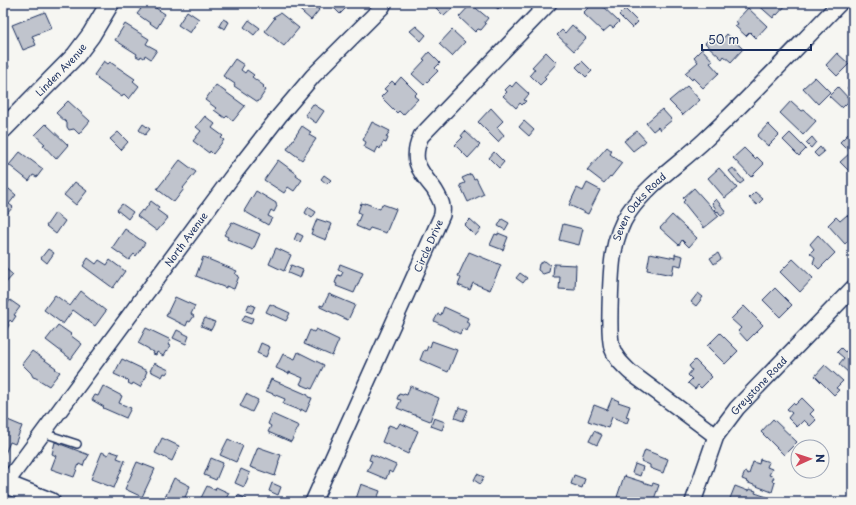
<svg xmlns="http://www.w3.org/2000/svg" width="856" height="505" font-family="'Playpen Sans',sans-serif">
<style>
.building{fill:#c0c4cd;stroke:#1b2f5e}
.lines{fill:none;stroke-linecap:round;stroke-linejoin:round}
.service-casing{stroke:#1b2f5e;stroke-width:10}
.minor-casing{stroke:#1b2f5e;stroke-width:18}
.tertiary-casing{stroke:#1b2f5e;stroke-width:21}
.service{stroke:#f6f6f2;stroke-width:7}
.minor{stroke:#f6f6f2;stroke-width:15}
.tertiary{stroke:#f6f6f2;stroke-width:18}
.labels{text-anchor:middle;stroke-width:3.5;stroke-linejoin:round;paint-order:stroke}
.street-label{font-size:10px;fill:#1b2f5e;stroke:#f6f6f2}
</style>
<rect width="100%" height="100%" fill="#f6f6f2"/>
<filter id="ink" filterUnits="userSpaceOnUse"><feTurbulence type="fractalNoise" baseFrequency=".025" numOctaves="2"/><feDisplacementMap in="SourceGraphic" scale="8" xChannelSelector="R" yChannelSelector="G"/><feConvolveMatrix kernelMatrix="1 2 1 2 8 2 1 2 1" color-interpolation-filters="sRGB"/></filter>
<g filter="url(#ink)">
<!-- building -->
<path class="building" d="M 139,3 L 148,3 L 165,14 L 157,28 L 137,14 L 141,9 L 137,7 Z
M 296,3 L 317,3 L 320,6 L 318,9 L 319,10 L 311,20 L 294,5 Z
M 329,3 L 351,3 L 340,14 Z
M 437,3 L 452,3 L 455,6 L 444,16 L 434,6 Z
M 491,3 L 503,3 L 498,9 Z
M 593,3 L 599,3 L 619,22 L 613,28 L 610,26 L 603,32 L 583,13 Z
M 756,3 L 788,3 L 777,15 L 776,14 L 773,18 Z
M 471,4 L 488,18 L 484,23 L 486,24 L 481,30 L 478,29 L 475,32 L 459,17 Z
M 748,8 L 767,26 L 756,38 L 750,32 L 746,36 L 735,26 L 738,24 L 736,21 Z
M 625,9 L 638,22 L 632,28 L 619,15 Z
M 187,11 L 199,19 L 190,33 L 178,25 Z
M 45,12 L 52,28 L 32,36 L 36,45 L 23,50 L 12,25 Z
M 280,13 L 299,28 L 284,46 L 265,31 L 275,18 L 273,17 Z
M 223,19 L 229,22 L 225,29 L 219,26 Z
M 249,20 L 260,28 L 254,35 L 244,27 Z
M 125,24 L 149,39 L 146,44 L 157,50 L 151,59 L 145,55 L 144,58 L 141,56 L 140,58 L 136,56 L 137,54 L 115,40 Z
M 572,25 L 586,38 L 574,51 L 557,35 L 562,30 L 565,33 Z
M 416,26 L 426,35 L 421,41 L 410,31 Z
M 452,30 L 465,42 L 452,56 L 439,44 Z
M 727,34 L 743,49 L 731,62 L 724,56 L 722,59 L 705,43 L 713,35 L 720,42 Z
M 853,37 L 853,44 L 849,40 Z
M 702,49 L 713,61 L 710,63 L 719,73 L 703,88 L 693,78 L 692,80 L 685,73 L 698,62 L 694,57 Z
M 429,52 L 440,63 L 435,68 L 438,71 L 424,85 L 412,74 L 425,60 L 423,59 Z
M 546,52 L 557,63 L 544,77 L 546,79 L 540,85 L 530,75 L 535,69 L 532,67 Z
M 837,53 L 849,64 L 837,76 L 826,65 Z
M 235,59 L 244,65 L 241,70 L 245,73 L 247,70 L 254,75 L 252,77 L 264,86 L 263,87 L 266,90 L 258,102 L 234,86 L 235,84 L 223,76 Z
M 104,61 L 108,64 L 110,62 L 135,79 L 133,81 L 139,86 L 129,99 L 124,94 L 122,97 L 97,79 L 98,78 L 94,75 Z
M 582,61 L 592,71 L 586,77 L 576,67 Z
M 3,62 L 9,66 L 3,75 Z
M 401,77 L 417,93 L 414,96 L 418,99 L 403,115 L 399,111 L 397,113 L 381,97 L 387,91 L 384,89 L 392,81 L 395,84 Z
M 815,77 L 830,92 L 818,104 L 803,88 Z
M 516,82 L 529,94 L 524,100 L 526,101 L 522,105 L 520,103 L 516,108 L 503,96 L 507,92 L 505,90 L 510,85 L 512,87 Z
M 853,82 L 853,90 L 851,92 L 847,88 Z
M 216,85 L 245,106 L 233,121 L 227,116 L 225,118 L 214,110 L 216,108 L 205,100 Z
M 687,86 L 700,100 L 683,115 L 669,101 Z
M 838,87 L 850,100 L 842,108 L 829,96 Z
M 68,101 L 90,121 L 79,134 L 74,129 L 69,130 L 67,127 L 67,123 L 56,113 Z
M 791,101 L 802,111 L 804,110 L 816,121 L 803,135 L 780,113 Z
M 313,104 L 324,111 L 316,123 L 305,115 Z
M 491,108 L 503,121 L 497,127 L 504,135 L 498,142 L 478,122 Z
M 662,109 L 672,120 L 660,130 L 658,127 L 653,131 L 646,123 Z
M 205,116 L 215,124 L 212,128 L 223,136 L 221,138 L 224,140 L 213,154 L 210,151 L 209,153 L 193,141 L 201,131 L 196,127 Z
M 524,121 L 534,130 L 529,136 L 519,127 Z
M 372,122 L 390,131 L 386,137 L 388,138 L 386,143 L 383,142 L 380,149 L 378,147 L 375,153 L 364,147 L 366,142 L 363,140 Z
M 46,124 L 68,145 L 56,159 L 43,145 L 45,144 L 35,135 Z
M 143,124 L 150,129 L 145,135 L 139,130 Z
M 768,124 L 779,135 L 768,146 L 757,136 Z
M 302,126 L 311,132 L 309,135 L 316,139 L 302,160 L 287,149 Z
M 465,131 L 480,145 L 468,158 L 455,145 L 463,137 L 461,136 Z
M 637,131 L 646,141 L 633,151 L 624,141 Z
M 118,132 L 128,142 L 121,150 L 110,139 Z
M 790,133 L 806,149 L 799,156 L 783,140 Z
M 848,134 L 853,139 L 853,144 L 848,150 L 840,142 Z
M 812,137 L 816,142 L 811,148 L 806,143 Z
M 607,147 L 612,151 L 610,154 L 622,163 L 611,177 L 610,176 L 604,183 L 587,170 Z
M 820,147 L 824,152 L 818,157 L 814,153 Z
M 744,148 L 755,159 L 757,157 L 764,164 L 751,177 L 733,158 Z
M 20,152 L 43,169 L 37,177 L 33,175 L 29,181 L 9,165 Z
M 494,152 L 504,162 L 499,168 L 489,158 Z
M 850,153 L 853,157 L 853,169 L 850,172 L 840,162 Z
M 180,160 L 196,172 L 183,188 L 184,189 L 174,202 L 157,189 Z
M 278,160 L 297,174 L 296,176 L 302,180 L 294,191 L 288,187 L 284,193 L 264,180 Z
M 719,168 L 737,188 L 725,198 L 708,178 Z
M 733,168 L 744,181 L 740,184 L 729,171 Z
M 471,174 L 474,179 L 476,178 L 484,194 L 468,202 L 460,185 L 465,183 L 462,178 Z
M 324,175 L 331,180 L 327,184 L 321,179 Z
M 75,182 L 87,191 L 76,205 L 64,195 Z
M 587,183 L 600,190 L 588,214 L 569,205 L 577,188 L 583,191 Z
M 3,184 L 16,195 L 9,204 L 13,207 L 6,215 L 3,213 Z
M 694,188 L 719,216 L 704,228 L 683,202 L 685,200 L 683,198 Z
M 256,191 L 276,203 L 276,204 L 277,206 L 274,212 L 271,210 L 268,216 L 272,218 L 268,225 L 244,211 Z
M 755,192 L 763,199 L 757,205 L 749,198 Z
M 716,199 L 726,212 L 721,216 L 718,211 L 717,212 L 715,210 L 716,209 L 712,203 Z
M 151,201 L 159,207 L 157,210 L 168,218 L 157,231 L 137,216 L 142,210 L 144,211 Z
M 361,203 L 365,204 L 365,203 L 380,209 L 382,204 L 396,209 L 386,233 L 370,228 L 368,231 L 356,226 L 361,214 L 358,212 Z
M 122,204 L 133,212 L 128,219 L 117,210 Z
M 308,207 L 316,212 L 312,218 L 305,213 Z
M 55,213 L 65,221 L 56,234 L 46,226 Z
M 672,215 L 697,238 L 689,247 L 682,240 L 679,245 L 660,228 Z
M 847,215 L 853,221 L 853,240 L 851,238 L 845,244 L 828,225 L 836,217 L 840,221 Z
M 317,219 L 332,224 L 326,240 L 311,234 Z
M 470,219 L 481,229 L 475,236 L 464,225 Z
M 502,219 L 509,223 L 505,230 L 498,226 Z
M 232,222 L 260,234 L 253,250 L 227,239 L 228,237 L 224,235 Z
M 563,224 L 583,229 L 579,245 L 559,240 Z
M 125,229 L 145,243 L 136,256 L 134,254 L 129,260 L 112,248 Z
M 297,233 L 303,236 L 300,242 L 294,240 Z
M 498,233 L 508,237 L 503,250 L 490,245 L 495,234 L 498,235 Z
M 818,235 L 835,253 L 819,269 L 813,263 L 815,257 L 810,253 L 814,249 L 810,244 Z
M 276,248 L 291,255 L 284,271 L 269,264 Z
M 48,249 L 54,253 L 47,263 L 41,258 Z
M 469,252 L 501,265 L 490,290 L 473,283 L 470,290 L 458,285 L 461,278 L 458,276 Z
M 650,253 L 675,258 L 675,254 L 683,256 L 681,266 L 674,264 L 672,275 L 647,270 Z
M 718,253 L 721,259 L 714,264 L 710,258 Z
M 203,257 L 237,271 L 235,274 L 239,276 L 234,289 L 226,286 L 226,288 L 196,276 Z
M 88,258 L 96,264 L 99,260 L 107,265 L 110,260 L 125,271 L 113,288 L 83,266 Z
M 793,259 L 813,278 L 800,292 L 780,272 Z
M 545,261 L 550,265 L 549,272 L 543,274 L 538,270 L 539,264 Z
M 340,264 L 363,273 L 354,293 L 336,286 L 337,284 L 335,283 L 338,275 L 341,276 L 343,272 L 338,270 Z
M 554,264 L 576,265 L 575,290 L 559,289 L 560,277 L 553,277 Z
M 291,265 L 303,270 L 300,278 L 288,273 Z
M 3,266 L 13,275 L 3,286 Z
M 520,273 L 527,278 L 523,283 L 516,278 Z
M 775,288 L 792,305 L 780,317 L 763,300 Z
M 81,291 L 106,311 L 95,326 L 73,310 L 63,324 L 44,310 L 55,295 L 70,306 Z
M 698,293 L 703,297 L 696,306 L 691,302 Z
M 329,294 L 355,305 L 348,320 L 320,307 L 320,305 L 323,306 Z
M 175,297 L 195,306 L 191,314 L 194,316 L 190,322 L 188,321 L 186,326 L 166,316 Z
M 10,300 L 20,307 L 14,315 L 16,316 L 12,322 L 10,320 L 8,323 L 9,325 L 6,331 L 3,329 L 3,311 Z
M 249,304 L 255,306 L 252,313 L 246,311 Z
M 270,304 L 290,313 L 286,321 L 266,312 Z
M 744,306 L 763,325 L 747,341 L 738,331 L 741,328 L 731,319 Z
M 444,307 L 468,318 L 466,322 L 470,324 L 467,331 L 462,329 L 460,334 L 434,321 L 438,314 L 441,315 Z
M 245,315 L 253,318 L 251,324 L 242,321 Z
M 205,318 L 215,322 L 211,330 L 201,326 Z
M 58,325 L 71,334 L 70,335 L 82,344 L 71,359 L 46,340 Z
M 146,328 L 171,340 L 168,345 L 170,346 L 167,352 L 166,351 L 163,356 L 157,352 L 156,355 L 153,354 L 154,352 L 149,350 L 149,349 L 138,343 Z
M 316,329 L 339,340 L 332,356 L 304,344 L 310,330 L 314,332 Z
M 177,330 L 189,336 L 186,344 L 173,338 Z
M 720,333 L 738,351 L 725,364 L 707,346 Z
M 432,341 L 457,350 L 448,372 L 420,360 L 424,350 L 426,351 L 428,346 L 430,347 Z
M 261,343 L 270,347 L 266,357 L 257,353 Z
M 852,345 L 853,371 L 850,374 L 839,364 L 844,358 L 837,352 L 841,348 L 845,352 Z
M 32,351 L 56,368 L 55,369 L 60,372 L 49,386 L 36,378 L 33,377 L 31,373 L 22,364 Z
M 298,352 L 324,365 L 312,389 L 300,384 L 303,378 L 289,372 L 289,374 L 276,368 L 283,354 L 295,359 Z
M 122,359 L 147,371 L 145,376 L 146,377 L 140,387 L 133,383 L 132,385 L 128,383 L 129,382 L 127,380 L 114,374 Z
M 695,360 L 712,377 L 701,388 L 698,385 L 695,389 L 688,383 L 692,379 L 688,375 L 692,370 L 689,366 Z
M 154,363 L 169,370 L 166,374 L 164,373 L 162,377 L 150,371 Z
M 825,365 L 843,381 L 836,388 L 839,390 L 834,395 L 815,376 Z
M 271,379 L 308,395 L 308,397 L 312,398 L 306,412 L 301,409 L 301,411 L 283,404 L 285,399 L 266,391 Z
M 103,386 L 122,396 L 119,403 L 131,408 L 126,418 L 103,408 L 104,407 L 92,400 L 95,395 L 98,396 Z
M 410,386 L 439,398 L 430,421 L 397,408 L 401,400 L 397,399 L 399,394 L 403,395 L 404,394 L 407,395 Z
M 246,394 L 258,400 L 252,412 L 240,406 Z
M 612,398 L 619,401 L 618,402 L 630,406 L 626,417 L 629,418 L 627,423 L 612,417 L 608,428 L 588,421 L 594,405 L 607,410 Z
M 802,398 L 814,410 L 810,414 L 816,420 L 810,426 L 804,420 L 797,427 L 788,418 L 792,413 L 787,409 L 793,403 L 795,405 Z
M 459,407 L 468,410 L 463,421 L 455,418 Z
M 272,414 L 299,426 L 291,442 L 268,432 L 271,426 L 268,424 Z
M 3,418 L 22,426 L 15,444 L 10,442 L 4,456 L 3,456 Z
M 434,418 L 445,422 L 442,430 L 431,426 Z
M 773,419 L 797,442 L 784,455 L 761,432 Z
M 400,423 L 418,431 L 408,454 L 382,442 L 389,425 L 397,428 Z
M 594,431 L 602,435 L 597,445 L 589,441 Z
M 162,438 L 179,446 L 172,461 L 155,453 Z
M 228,439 L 243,446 L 236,462 L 220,455 Z
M 55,442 L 89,455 L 86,460 L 85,460 L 83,466 L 79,464 L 74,477 L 51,469 L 56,456 L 52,454 Z
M 258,447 L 281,455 L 278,463 L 279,463 L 275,476 L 250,467 Z
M 645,450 L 668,459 L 663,473 L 650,468 L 650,465 L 641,461 Z
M 110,451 L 119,454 L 117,458 L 125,461 L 114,488 L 91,479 L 102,452 L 108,455 Z
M 371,454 L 396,465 L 392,473 L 389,471 L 386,479 L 367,471 L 372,461 L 369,460 Z
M 211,458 L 223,463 L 216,480 L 204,475 Z
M 760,459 L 769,462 L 767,467 L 772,469 L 769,475 L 774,477 L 772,481 L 775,482 L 772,492 L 746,482 L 747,481 L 742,479 L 745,472 L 749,474 L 753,462 L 759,464 Z
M 137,462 L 155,469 L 142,497 L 125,489 Z
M 635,464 L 643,467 L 640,476 L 632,473 Z
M 241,469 L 250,473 L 244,487 L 235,483 Z
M 477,474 L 484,477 L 480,484 L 474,480 Z
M 574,475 L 585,479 L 582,488 L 571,484 Z
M 624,476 L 652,485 L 653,483 L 659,485 L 653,502 L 637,501 L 637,502 L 630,502 L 617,497 Z
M 174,478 L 190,486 L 183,502 L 163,502 Z
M 272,483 L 281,487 L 278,495 L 269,491 Z
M 361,484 L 380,491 L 376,502 L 355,502 Z
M 207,486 L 215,490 L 216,487 L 229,493 L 224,502 L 199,502 Z
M 735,486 L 748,491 L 749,489 L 756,491 L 755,493 L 767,497 L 765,502 L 729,501 Z
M 238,495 L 247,499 L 245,502 L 235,502 Z"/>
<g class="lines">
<defs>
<path id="service" d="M 43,433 L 77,444"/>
<g id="minor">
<path id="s1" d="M 716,436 L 630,372 C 622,364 616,359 612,348 C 609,335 610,322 610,309 C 611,276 610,240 629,212 C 650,182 680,164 706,139 C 752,96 795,49 840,3"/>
<path id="s2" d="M 3,487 L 234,174 L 280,115 L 313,76 L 382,7 L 384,3"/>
<path id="s3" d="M 313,502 L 442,215 C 442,212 443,209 442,206 C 441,200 437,194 434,189 C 419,170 410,161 421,136 L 549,3"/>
<path id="s4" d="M 693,502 L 716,436 L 737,408 L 853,288"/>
</g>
<g id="tertiary">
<path id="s5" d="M 3,129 L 76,55 L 91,35 L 110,3"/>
<path d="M 3,483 L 51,502"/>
</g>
</defs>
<!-- service casing -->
<use href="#service" class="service-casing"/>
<!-- minor casing -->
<use href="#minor" class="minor-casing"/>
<!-- tertiary casing -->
<use href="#tertiary" class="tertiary-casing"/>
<!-- service -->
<use href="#service" class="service"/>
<!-- minor -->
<use href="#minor" class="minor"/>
<!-- tertiary -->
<use href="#tertiary" class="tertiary"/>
</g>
</g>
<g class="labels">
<!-- street labels -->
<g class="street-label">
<text dy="4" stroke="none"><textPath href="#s5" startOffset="83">Linden Avenue</textPath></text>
<text dy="4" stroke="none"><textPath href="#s1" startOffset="287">Seven Oaks Road</textPath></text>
<text dy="4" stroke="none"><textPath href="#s2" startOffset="308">North Avenue</textPath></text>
<text dy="4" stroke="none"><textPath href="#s3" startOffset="281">Circle Drive</textPath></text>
<text dy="4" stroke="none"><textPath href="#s4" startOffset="136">Greystone Road</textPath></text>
</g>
</g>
<!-- margin -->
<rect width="856" height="505" fill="none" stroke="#f6f6f2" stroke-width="16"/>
<rect x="8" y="8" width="840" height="489" fill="none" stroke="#1b2f5e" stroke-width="1.5" filter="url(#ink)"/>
<!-- north arrow -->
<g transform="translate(810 459) rotate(87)"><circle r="19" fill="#f6f6f2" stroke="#9ea6b7"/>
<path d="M0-3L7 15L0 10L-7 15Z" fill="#d1495b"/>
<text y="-6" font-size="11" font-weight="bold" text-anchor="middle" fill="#1b2f5e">N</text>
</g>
<!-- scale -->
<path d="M702 44v6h109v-6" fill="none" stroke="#1b2f5e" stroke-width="2"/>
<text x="708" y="44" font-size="12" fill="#1b2f5e" stroke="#f6f6f2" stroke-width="3" paint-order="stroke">50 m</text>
</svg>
